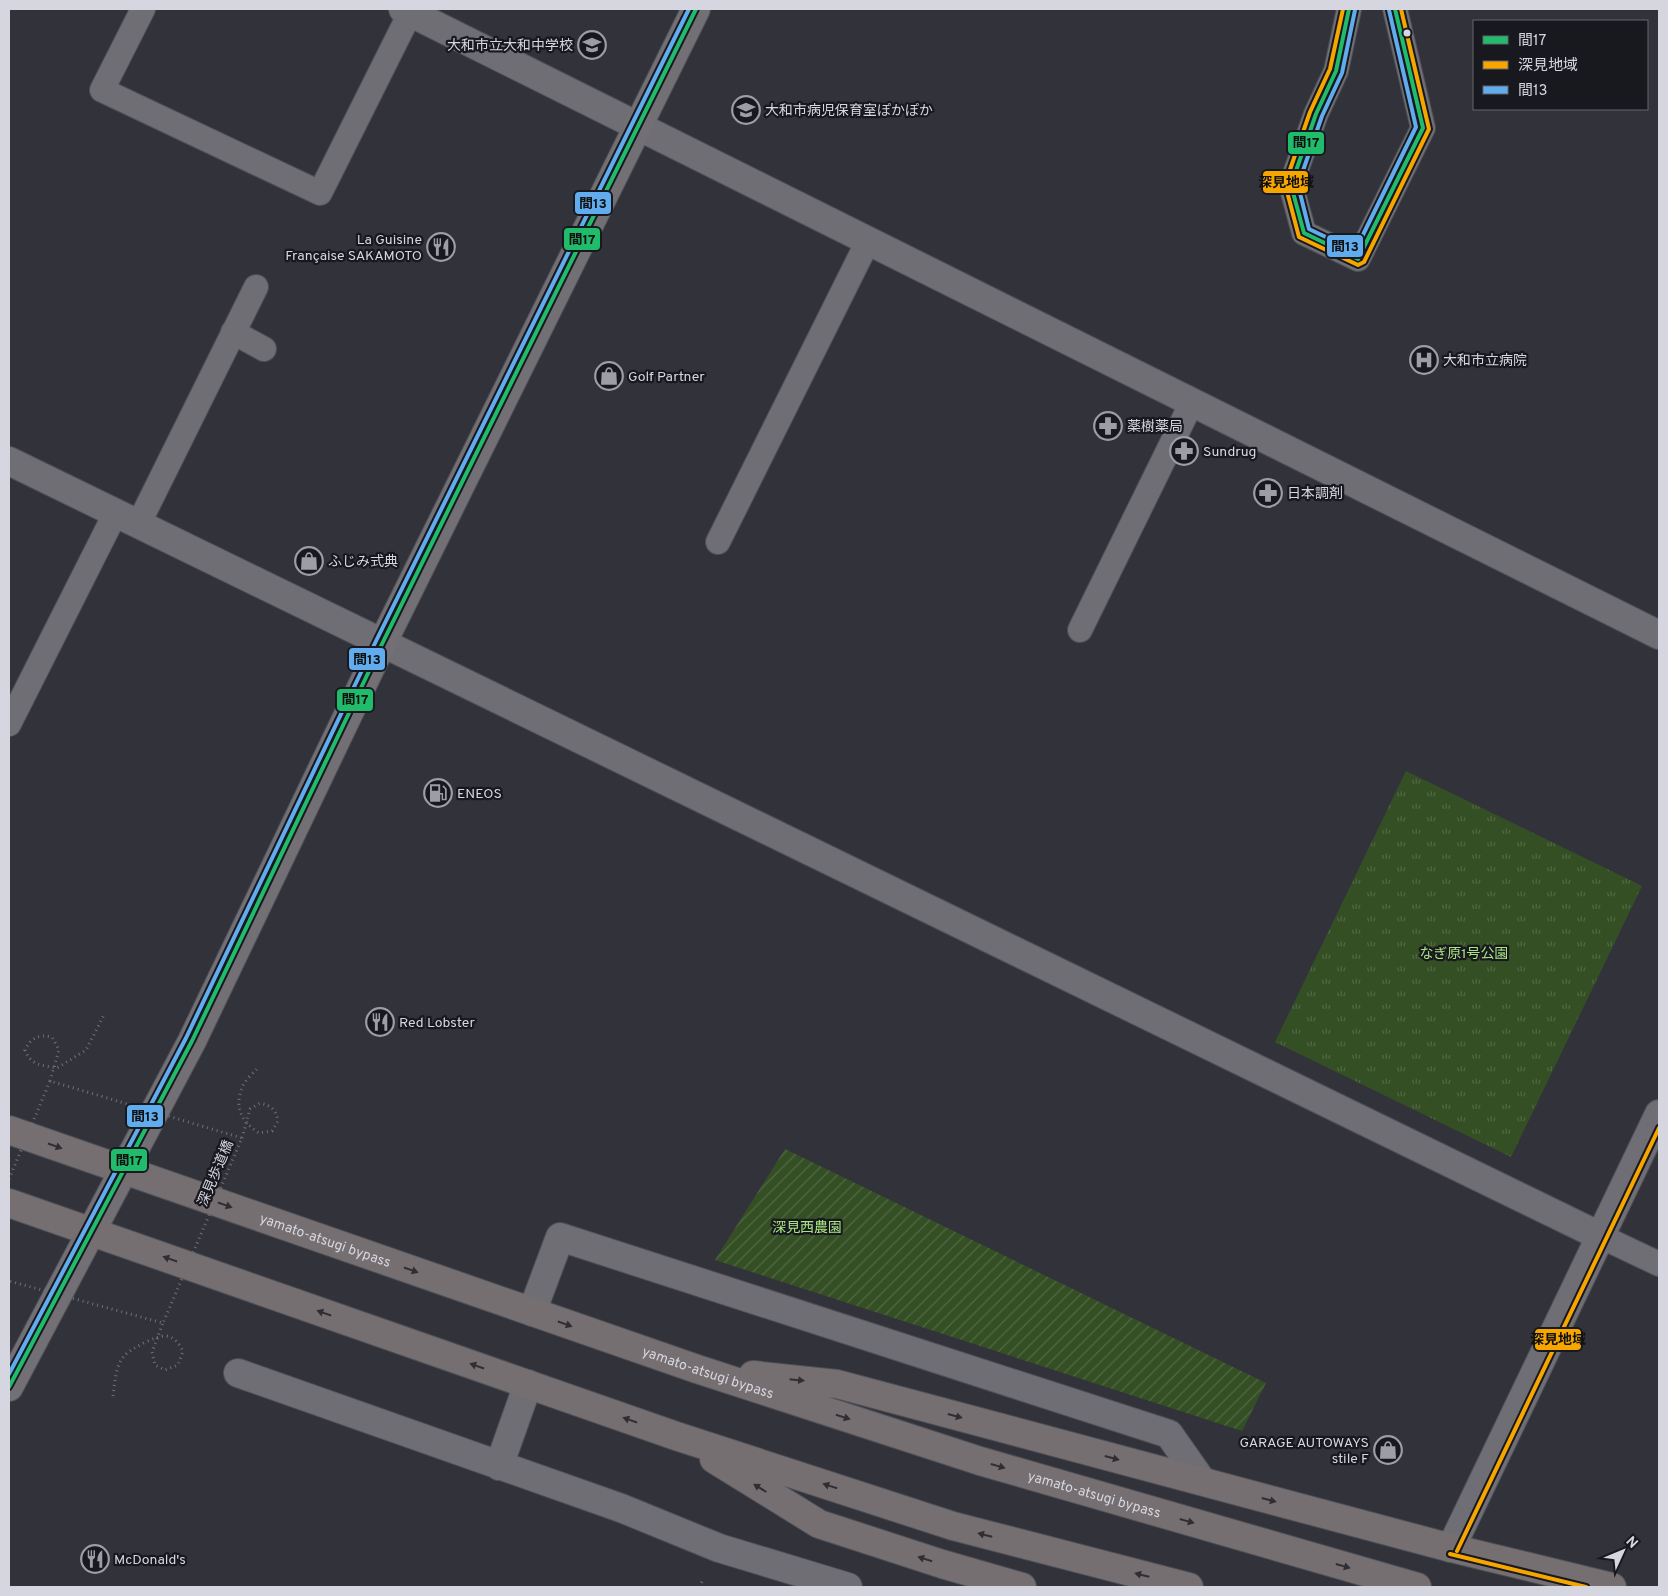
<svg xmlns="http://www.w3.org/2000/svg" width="1668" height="1596" font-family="Overpass,'Noto Sans JP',sans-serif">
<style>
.park{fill:url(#park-tufts)}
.garden{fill:url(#garden-furrows)}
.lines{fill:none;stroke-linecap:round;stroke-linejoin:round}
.lane-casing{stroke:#4f5057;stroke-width:26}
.street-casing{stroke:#4f5057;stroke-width:30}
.secondary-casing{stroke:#4f5057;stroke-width:30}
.highway-casing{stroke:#4f5057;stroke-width:30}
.path{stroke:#707176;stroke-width:3;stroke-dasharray:1 4;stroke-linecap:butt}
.lane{stroke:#6e6e74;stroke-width:24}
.street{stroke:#6e6e74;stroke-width:28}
.secondary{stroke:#726f75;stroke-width:28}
.highway{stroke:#766f71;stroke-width:28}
.path-bridge{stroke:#707176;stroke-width:3;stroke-dasharray:1 4;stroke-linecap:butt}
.bus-1-casing{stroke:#18181f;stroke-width:8}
.bus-2-casing{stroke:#18181f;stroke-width:8}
.bus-3-casing{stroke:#18181f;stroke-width:8}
.bus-1{stroke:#20bc6c;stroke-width:4}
.bus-2{stroke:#f7a600;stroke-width:4}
.bus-3{stroke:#60acee;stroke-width:4}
.oneway{fill:#302e34}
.bus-dot{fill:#d5d6df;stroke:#18181f;stroke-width:2}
.labels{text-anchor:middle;stroke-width:4.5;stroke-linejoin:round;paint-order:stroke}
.poi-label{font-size:14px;fill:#d5d6df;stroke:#18181f;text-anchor:start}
.park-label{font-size:14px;fill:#a8e581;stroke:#18181f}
.street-label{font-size:14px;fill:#d5d6df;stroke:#18181f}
.line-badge{stroke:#18181f;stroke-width:2}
.pale-badge-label{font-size:14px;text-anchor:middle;font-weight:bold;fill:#111}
</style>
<defs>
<pattern id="park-tufts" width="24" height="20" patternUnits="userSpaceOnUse" patternTransform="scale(1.25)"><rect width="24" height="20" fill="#354f25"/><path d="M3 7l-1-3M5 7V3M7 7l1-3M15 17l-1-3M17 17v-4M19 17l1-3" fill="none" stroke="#516844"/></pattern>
<pattern id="garden-furrows" width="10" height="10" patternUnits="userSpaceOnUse" patternTransform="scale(1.25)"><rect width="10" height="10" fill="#354f25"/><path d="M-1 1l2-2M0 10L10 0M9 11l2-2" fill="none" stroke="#516844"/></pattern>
</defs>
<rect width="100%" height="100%" fill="#32333a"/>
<!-- park -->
<path class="park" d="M 1406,771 L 1642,886 L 1511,1157 L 1275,1042 Z"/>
<!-- garden -->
<path class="garden" d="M 785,1149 L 1266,1383 L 1242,1431 L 715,1260 Z"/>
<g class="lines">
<defs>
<path id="lane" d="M 143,9 L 102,90 L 320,193 L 410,13
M 1349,9 L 1336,71 L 1316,114 L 1291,185 L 1304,233 L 1358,259 L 1423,128 L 1395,9
M 233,332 L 264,349
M 138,525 L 256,287
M 718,542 L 868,241
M 1080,630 L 1192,402
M 9,724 L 115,514
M 1600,1236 L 1659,1264"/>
<path id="street" d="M 403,9 L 1659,635
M 9,461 L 1600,1236
M 532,1312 L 560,1237 L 1169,1434 L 1202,1481
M 238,1373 L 621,1508 L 719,1548 L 848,1587
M 499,1466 L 528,1384
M 1451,1548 L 1659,1114"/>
<path id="secondary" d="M 9,1387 L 192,1041 L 382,644 L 696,9"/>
<g id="highway">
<path id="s1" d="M 9,1130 L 697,1369 L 980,1461 L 1417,1587"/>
<path d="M 9,1203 L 676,1436 L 953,1526 L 1189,1587"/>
<path d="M 753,1375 L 837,1384 L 1451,1548 L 1612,1587"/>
<path d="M 714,1459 L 819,1524 L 942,1564 L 1022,1587"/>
</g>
</defs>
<!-- lane casing -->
<use href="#lane" class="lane-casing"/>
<!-- street casing -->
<use href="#street" class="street-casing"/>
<!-- secondary casing -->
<use href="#secondary" class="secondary-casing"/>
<!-- highway casing -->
<use href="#highway" class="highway-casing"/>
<!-- path -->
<path class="path" d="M 50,1081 L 59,1050 L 52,1037 C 38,1034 31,1038 25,1050 C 31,1066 42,1065 57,1068 L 86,1050 L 104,1015
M 242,1138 L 250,1109 L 260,1103 C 272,1106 276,1110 278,1121 L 272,1131 L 259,1133 C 242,1122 234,1108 242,1088 C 244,1081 252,1074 257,1069
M 113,1396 C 115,1382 115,1367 124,1356 C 130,1349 157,1335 166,1336 C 175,1337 179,1344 183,1351 L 178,1365 L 165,1370 L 155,1365 L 152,1352 L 163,1323
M 699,1587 L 703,1580"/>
<!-- lane -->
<use href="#lane" class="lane"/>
<!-- street -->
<use href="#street" class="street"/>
<!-- secondary -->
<use href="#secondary" class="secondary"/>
<!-- highway -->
<use href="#highway" class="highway"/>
<!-- path-bridge -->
<path class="path-bridge" d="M 9,1179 L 50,1081 L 242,1138 L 163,1323 L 9,1281"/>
<defs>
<path id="bus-1" d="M 1349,9 L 1336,71 L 1316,114 L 1291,185 L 1304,233 L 1358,259 L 1423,128 L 1395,9
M 9,1387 L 192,1041 L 382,644 L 696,9"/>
<path id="bus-2" d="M 1343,9 L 1330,69 L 1310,112 L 1285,184 L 1299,237 L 1358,265 L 1364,262 L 1429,129 L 1401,9
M 1457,1551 L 1659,1128
M 1450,1554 L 1586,1587"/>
<path id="bus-3" d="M 1355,10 L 1342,73 L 1322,116 L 1298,185 L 1309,229 L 1355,251 L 1416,127 L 1389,10
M 9,1374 L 186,1038 L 376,641 L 689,9"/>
</defs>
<!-- bus-1 casing -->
<use href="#bus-1" class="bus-1-casing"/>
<!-- bus-2 casing -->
<use href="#bus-2" class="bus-2-casing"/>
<!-- bus-3 casing -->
<use href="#bus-3" class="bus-3-casing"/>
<!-- bus-1 -->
<use href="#bus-1" class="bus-1"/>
<!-- bus-2 -->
<use href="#bus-2" class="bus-2"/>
<!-- bus-3 -->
<use href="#bus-3" class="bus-3"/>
</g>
<!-- one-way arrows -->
<defs><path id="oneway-solid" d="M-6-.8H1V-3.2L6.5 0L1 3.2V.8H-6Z" transform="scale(1.25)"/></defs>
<g class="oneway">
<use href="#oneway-solid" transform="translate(55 1146) rotate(19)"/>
<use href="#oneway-solid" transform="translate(225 1205) rotate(19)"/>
<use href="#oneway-solid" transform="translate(170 1259) rotate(-161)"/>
<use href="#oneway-solid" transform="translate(411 1270) rotate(19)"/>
<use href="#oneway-solid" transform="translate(324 1313) rotate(-161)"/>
<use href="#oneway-solid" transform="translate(565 1324) rotate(19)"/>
<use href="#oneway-solid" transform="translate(477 1366) rotate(-161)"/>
<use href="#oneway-solid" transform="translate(797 1380) rotate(6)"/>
<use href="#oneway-solid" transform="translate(955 1416) rotate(15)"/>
<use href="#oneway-solid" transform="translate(843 1417) rotate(18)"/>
<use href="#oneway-solid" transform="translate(630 1420) rotate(-161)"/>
<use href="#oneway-solid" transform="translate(1112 1458) rotate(15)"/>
<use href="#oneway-solid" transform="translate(998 1466) rotate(16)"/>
<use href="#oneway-solid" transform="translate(830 1486) rotate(-162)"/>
<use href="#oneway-solid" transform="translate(760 1488) rotate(-148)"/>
<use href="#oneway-solid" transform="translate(1269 1500) rotate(15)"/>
<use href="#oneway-solid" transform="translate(1187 1521) rotate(16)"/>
<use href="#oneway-solid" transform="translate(985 1535) rotate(-166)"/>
<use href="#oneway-solid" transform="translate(925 1559) rotate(-162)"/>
<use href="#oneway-solid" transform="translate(1343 1566) rotate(16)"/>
<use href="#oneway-solid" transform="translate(1142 1575) rotate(-166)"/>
</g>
<!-- icons -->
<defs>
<symbol id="school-ring" viewBox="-11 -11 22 22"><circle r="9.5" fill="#18181f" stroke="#9c9da5" stroke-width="1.5"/><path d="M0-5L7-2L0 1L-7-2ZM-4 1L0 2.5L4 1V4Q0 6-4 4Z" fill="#9c9da5"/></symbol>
<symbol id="restaurant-ring" viewBox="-11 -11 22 22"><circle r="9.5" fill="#18181f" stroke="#9c9da5" stroke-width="1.5"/><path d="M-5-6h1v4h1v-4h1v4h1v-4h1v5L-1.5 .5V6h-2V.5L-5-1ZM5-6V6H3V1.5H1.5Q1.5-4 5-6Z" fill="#9c9da5"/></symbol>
<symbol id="hospital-ring" viewBox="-11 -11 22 22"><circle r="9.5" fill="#18181f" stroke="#9c9da5" stroke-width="1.5"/><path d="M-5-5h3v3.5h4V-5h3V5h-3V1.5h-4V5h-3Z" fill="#9c9da5"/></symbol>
<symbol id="shop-ring" viewBox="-11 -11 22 22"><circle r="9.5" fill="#18181f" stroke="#9c9da5" stroke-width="1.5"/><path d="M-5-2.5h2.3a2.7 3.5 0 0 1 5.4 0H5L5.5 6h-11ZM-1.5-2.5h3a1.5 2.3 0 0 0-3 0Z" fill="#9c9da5"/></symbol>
<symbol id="pharmacy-ring" viewBox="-11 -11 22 22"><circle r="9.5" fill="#18181f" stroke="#9c9da5" stroke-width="1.5"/><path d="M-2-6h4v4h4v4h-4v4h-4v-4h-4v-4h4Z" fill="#9c9da5"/></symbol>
<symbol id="fuel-ring" viewBox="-11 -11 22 22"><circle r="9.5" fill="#18181f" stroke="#9c9da5" stroke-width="1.5"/><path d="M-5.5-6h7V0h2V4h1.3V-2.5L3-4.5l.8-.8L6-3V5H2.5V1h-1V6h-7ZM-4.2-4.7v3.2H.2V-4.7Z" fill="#9c9da5"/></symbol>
</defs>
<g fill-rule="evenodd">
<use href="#school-ring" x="576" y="29" width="32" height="32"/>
<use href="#school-ring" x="730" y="94" width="32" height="32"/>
<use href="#restaurant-ring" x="425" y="231" width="32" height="32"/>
<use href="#hospital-ring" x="1408" y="344" width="32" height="32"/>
<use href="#shop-ring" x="593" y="360" width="32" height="32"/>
<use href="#pharmacy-ring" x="1092" y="410" width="32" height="32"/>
<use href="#pharmacy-ring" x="1168" y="435" width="32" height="32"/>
<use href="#pharmacy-ring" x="1252" y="477" width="32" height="32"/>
<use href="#shop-ring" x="293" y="545" width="32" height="32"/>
<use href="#fuel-ring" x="422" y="777" width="32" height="32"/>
<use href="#restaurant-ring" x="364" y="1006" width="32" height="32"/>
<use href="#shop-ring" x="1372" y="1434" width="32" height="32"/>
<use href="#restaurant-ring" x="79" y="1543" width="32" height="32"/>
</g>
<!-- markers -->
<circle class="bus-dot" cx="1407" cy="33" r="4.5"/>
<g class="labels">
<!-- poi labels -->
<g class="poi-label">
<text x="573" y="50" text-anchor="end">大和市立大和中学校</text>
<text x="765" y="115">大和市病児保育室ぽかぽか</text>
<text x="422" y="244" text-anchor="end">La Guisine<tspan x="422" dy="16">Française SAKAMOTO</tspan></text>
<text x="1443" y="365">大和市立病院</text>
<text x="628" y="381">Golf Partner</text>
<text x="1127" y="431">薬樹薬局</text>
<text x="1203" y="456">Sundrug</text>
<text x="1287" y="498">日本調剤</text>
<text x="328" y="566">ふじみ式典</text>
<text x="457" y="798">ENEOS</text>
<text x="399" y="1027">Red Lobster</text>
<text x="1369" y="1447" text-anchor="end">GARAGE AUTOWAYS<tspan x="1369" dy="16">stile F</tspan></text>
<text x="114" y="1564">McDonald's</text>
</g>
<!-- park labels -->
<g class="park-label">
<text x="1464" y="958">なぎ原1号公園</text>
<text x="807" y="1232">深見西農園</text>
</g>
<!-- street labels -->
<g class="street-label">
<text transform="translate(215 1173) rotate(-67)" y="5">深見歩道橋</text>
<text dy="5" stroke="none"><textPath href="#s1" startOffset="335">yamato-atsugi bypass</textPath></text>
<text dy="5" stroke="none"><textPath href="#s1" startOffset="740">yamato-atsugi bypass</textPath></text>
<text dy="5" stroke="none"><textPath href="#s1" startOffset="1145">yamato-atsugi bypass</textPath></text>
</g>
</g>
<g class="line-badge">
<rect x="1287" y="131" width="38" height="24" rx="5" fill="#20bc6c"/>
<rect x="1262" y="170" width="47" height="24" rx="5" fill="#f7a600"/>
<rect x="574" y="191" width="38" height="24" rx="5" fill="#60acee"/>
<rect x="563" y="227" width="38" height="24" rx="5" fill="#20bc6c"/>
<rect x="1326" y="234" width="38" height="24" rx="5" fill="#60acee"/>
<rect x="348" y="647" width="38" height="24" rx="5" fill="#60acee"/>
<rect x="336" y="688" width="38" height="24" rx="5" fill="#20bc6c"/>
<rect x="126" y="1104" width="38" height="24" rx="5" fill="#60acee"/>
<rect x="110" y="1148" width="38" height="24" rx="5" fill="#20bc6c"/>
<rect x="1534" y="1328" width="48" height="23" rx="5" fill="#f7a600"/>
</g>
<g class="pale-badge-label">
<text x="1306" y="147">間17</text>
<text x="1286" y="187">深見地域</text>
<text x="593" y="208">間13</text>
<text x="582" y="244">間17</text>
<text x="1345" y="251">間13</text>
<text x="367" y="664">間13</text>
<text x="355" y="704">間17</text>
<text x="145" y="1121">間13</text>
<text x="129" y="1165">間17</text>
<text x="1558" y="1344">深見地域</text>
</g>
<!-- border -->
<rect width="1668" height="1596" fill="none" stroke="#d5d6df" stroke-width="20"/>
<!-- legend -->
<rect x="1473" y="20" width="175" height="90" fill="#18181f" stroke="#64646c"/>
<rect x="1483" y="36" width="25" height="8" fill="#20bc6c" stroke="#64646c"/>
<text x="1518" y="45" font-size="15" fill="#d5d6df">間17</text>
<rect x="1483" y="61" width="25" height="8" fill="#f7a600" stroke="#64646c"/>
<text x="1518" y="70" font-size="15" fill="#d5d6df">深見地域</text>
<rect x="1483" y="86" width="25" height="8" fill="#60acee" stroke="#64646c"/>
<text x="1518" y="95" font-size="15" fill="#d5d6df">間13</text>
<!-- north arrow -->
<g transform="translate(1623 1551) rotate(46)" stroke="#18181f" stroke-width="4" paint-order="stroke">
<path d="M0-4L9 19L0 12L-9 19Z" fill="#d5d6df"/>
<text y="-8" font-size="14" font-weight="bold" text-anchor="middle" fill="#d5d6df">N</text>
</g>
</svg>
